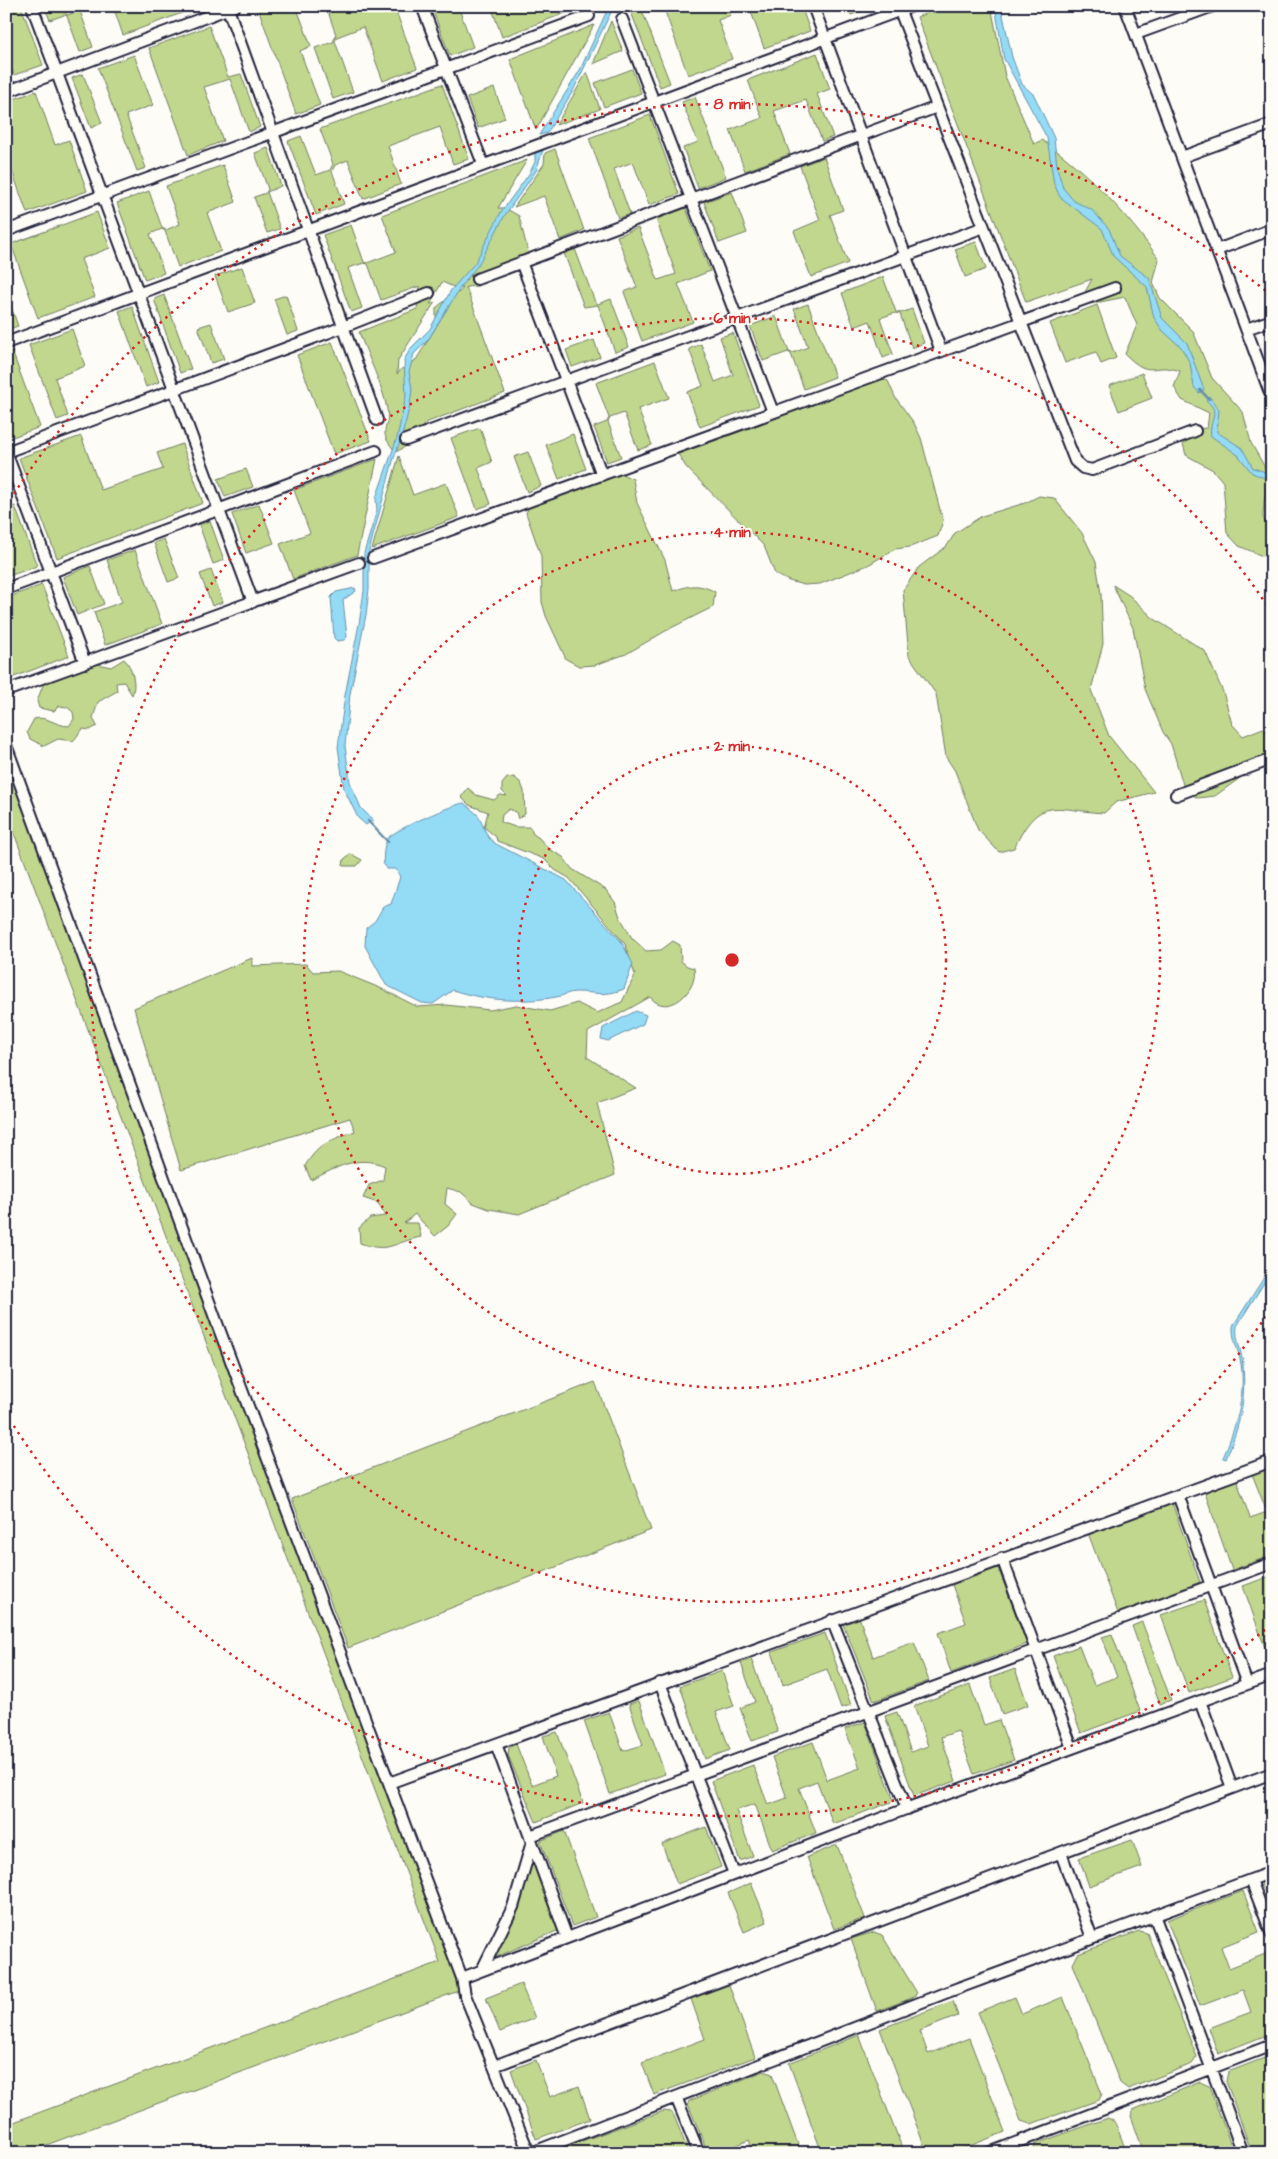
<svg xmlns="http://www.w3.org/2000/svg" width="1278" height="2159" font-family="'Architects Daughter',sans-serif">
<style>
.green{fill:#c1d78d;stroke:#727c64;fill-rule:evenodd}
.water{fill:#94dbf6;stroke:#6691ab}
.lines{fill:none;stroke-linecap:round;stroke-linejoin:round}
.stream{stroke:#6691ab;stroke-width:2.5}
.minor-casing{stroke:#22223b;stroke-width:14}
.minor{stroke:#fdfcf7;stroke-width:10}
.ring{fill:none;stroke:#d62828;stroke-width:2.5;stroke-dasharray:2.5 5}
.centre{fill:#d62828;stroke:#fdfcf7;stroke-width:2.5}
.ring-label{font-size:15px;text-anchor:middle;font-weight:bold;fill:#d62828;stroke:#fdfcf7;stroke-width:4;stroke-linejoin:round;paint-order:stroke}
</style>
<rect width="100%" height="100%" fill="#fdfcf7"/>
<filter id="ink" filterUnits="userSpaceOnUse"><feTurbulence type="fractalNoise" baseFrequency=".02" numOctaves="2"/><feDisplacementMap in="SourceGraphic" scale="10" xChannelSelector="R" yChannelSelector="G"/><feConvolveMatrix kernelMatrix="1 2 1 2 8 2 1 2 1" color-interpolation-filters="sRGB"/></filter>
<g filter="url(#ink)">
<!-- green -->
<path class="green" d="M 6,6 L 21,6 L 43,65 L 14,75 L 6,55 Z
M 44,6 L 62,6 L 67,15 L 80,11 L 93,47 L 80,52 L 67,16 L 64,15 L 50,20 Z
M 113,6 L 198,6 L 198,7 L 123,35 Z
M 263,6 L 296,6 L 311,46 L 300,51 L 320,105 L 296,114 L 258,8 Z
M 326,6 L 394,6 L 417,68 L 383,81 L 363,27 L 337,37 L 335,41 L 353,92 L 333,99 L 315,48 L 333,42 L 336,35 Z
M 431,6 L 458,6 L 473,47 L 450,56 Z
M 491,6 L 584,6 L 502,37 Z
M 663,6 L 728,6 L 731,15 L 718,20 L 732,59 L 688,75 Z
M 749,6 L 801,6 L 810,31 L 764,48 Z
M 847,6 L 866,6 L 867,9 L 851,15 Z
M 945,6 L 991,6 L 1005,76 L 1034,144 L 1042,140 C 1089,173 1126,213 1159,259 L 1153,283 L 1160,298 L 1193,331 L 1212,378 L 1243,412 L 1251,443 L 1267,471 L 1268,487 L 1264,502 L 1263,517 L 1272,536 L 1272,551 L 1267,558 L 1239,546 L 1227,533 L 1223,482 L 1213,470 L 1186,455 L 1182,440 L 1192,429 L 1207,428 L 1209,413 L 1182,400 L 1174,387 L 1180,371 C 1152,361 1152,381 1125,354 L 1137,325 L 1125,297 L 1090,304 L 1083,296 L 1092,279 L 1026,302 L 917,17 Z
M 641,8 L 670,83 L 660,87 L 631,12 Z
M 611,21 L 623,51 L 593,64 Z
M 594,25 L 536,130 L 510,59 Z
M 209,26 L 228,77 L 241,74 L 260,127 L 249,132 L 230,79 L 204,87 L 223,141 L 188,155 L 149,48 Z
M 817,53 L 830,89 L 817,94 L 833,137 L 822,141 L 806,100 L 774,111 L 790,154 L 745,171 L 730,130 L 762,118 L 748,80 Z
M 134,55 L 153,105 L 126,115 L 146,168 L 137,171 L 98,68 Z
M 632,69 L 641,93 L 604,107 L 595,83 Z
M 587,72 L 600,109 L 556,125 Z
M 83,74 L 102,123 L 91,128 L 72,78 Z
M 442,84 L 469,159 L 453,164 L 440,127 L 388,146 L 401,184 L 363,199 L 348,160 L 335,165 L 332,171 L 344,204 L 316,215 L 288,141 L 301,136 L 316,175 L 330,170 L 333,164 L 320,129 Z
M 494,88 L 505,118 L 478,128 L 467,98 Z
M 36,91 L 55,145 L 69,140 L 87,191 L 27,213 L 6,154 L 6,102 Z
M 695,97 L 726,177 L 698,188 L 683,148 L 698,142 L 682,102 Z
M 650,115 L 679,194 L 649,205 L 633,162 L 614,169 L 630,214 L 618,218 L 589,138 Z
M 268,148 L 281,186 L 267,192 L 280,229 L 267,233 L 254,197 L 266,193 L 268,189 L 255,153 Z
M 555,149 L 584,230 L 560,240 L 544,196 L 514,207 L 544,164 L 545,153 Z
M 824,157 L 843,210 L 830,215 L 848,263 L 811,277 L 794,231 L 820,220 L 800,166 Z
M 527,160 L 498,208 L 505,208 L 519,216 L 529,256 L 489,270 L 478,286 L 466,287 L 505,393 L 425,423 L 410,444 L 396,452 C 375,429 391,430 387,409 C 383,386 367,355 359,332 L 417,309 L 420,286 L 381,300 L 368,264 L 364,263 L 348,268 L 362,308 L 351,312 L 323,235 L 351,225 L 364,262 L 367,263 L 396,252 L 382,215 ZM 442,282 L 456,288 L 463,288 C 458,295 444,300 436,308 L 436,327 L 416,360 L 400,370 L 397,374 L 398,360 L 435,302 L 430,304 Z
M 223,165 L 236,202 L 207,213 L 221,251 L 178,267 L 165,231 L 162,229 L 150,234 L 164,273 L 145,280 L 117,203 L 149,191 L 162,228 L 166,230 L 180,224 L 166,186 Z
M 732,192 L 747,233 L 719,243 L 704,202 Z
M 686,208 L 710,271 L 678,284 L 693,322 L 642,341 L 624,292 L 637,287 L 617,236 L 638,228 L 658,280 L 676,274 L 656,219 Z
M 97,212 L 110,248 L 81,259 L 95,297 L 38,318 L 11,244 Z
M 976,242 L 986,269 L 965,277 L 955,249 Z
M 575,249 L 595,302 L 598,304 L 611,299 L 629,347 L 615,352 L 598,305 L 584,307 L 564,253 Z
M 242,267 L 255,303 L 228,312 L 215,276 Z
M 883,277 L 896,312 L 901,313 L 912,309 L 924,343 L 912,348 L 900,314 L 895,313 L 880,318 L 893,354 L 883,358 L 870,321 L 854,327 L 842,293 Z
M 6,292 L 18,326 L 6,330 Z
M 164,295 L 191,369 L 180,373 L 154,299 Z
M 286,295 L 298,331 L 287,335 L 274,299 Z
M 808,304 L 835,377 L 804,389 L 791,354 L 788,352 L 763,361 L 750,326 L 776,316 L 789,352 L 793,353 L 808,347 L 794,309 Z
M 1097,305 L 1116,358 L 1101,364 L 1096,352 L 1065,363 L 1050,323 Z
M 132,306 L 159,382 L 146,387 L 119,311 Z
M 211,323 L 224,359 L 211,363 L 198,327 Z
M 72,329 L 85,366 L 55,378 L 68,416 L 57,420 L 29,345 Z
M 733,333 L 759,405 L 700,427 L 687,392 L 703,386 L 689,349 L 701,344 L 715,382 L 733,375 L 720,337 Z
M 594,340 L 600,357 L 572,367 L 566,350 Z
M 332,342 L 371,441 L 334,454 L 297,355 Z
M 12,351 L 40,427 L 10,438 L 6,428 L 6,353 Z
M 655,361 L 669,398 L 638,409 L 652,445 L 638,450 L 624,413 L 610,418 L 608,422 L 621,457 L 607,462 L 594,427 L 607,422 L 609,418 L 596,383 Z
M 1142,373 L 1152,398 L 1119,411 L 1109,386 Z
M 874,375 L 888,381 L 895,397 L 914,423 L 921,438 L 943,521 L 938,536 L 910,547 L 895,549 L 868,565 L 820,584 L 804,585 L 789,581 L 775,574 L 764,546 L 686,467 L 678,454 L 832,398 Z
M 480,428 L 492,462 L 478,468 L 491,504 L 477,509 L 451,438 Z
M 573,434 L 586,469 L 559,479 L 546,445 Z
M 81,436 L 101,490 L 163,469 L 157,453 L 182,444 L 203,503 L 57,558 L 19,458 Z
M 528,452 L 541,486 L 527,492 L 514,457 Z
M 399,456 L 413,495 L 446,483 L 459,517 L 372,549 Z
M 377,459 L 357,555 L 293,579 L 280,544 L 310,533 L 294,490 Z
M 246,469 L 253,487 L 225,497 L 218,479 Z
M 619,473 L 633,479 L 637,503 L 665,560 L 673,591 C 690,585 699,583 715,592 L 713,607 L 669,629 L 626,654 L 595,665 L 579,666 L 566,659 L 546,616 L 542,602 L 541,556 L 526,513 L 532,501 Z
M 1039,496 L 1054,498 L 1082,533 L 1096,562 L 1101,594 L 1103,644 L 1091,690 L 1109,736 L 1154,792 L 1116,802 L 1104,813 C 1054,810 1040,794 1014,848 L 999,852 L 978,830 L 955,771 L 946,757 L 936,694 L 909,656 L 903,590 L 919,567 L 947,546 L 955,533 L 982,516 L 1025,503 Z
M 259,504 L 274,543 L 246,553 L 232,514 Z
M 15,506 L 37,566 L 6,577 L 6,510 Z
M 210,521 L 224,560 L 213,564 L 199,525 Z
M 164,539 L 179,578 L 168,582 L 154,543 Z
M 135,550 L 162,624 L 105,645 L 94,612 L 122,602 L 107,560 Z
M 90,566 L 104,604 L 77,615 L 63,577 Z
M 211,570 L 223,602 L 212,606 L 200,574 Z
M 42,585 L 69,656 L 6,680 L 6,598 Z
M 1113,585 L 1130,596 L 1153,618 L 1205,651 L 1223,692 L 1232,724 L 1243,736 L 1263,728 L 1272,735 L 1272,765 L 1251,770 L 1215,796 L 1197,798 L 1184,788 L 1171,744 L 1163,732 L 1145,689 L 1133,628 Z
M 124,659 C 132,666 137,685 132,695 L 124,682 L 116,683 L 117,691 L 98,702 L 93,718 L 97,726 L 90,730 L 83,729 L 73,741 L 58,739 L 44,746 L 30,739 L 27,732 L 34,719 C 46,715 56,726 69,726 L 74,719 L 73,712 L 67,707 L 59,706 L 54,711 L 39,708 L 37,701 L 45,680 L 50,675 L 70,674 L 97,664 L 111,667 Z
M 6,746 L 469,1987 L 25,2153 L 6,2153 L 6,2125 L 440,1962 L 6,812 Z
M 514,777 L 521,783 L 524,791 L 525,814 L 518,819 L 516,812 L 509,809 L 502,815 L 501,822 L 515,827 L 530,827 L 533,834 L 539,838 L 549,849 L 563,857 L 572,869 L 606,890 L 615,902 L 620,917 L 632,938 L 646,951 L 661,950 L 673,941 L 680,945 L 681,961 L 687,966 L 694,968 C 699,990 668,1019 650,997 L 588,1032 L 587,1057 L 636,1088 L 597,1103 L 615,1175 L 519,1214 L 489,1209 L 473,1203 L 461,1192 L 447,1188 L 445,1204 L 457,1214 L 448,1226 L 435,1236 L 415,1214 L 404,1223 L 418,1223 L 421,1237 C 394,1242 389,1254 360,1243 L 359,1228 L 370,1218 L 385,1216 L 378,1203 L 363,1198 L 369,1185 L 383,1180 L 385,1166 C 356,1154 337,1168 311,1180 L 305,1166 C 319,1143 331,1140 355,1131 L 350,1118 L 181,1170 L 134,1008 L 252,958 L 252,966 L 306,964 L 313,972 L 338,971 L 380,988 L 418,1007 L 446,1005 L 490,1010 L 516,1005 L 550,1011 L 577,1003 L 597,1013 L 622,1002 L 635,975 L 625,944 L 569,878 L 555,870 L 544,859 L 497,841 L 496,837 L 484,827 L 488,812 L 469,805 L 461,797 L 468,788 L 476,795 L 494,800 L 500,795 L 507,796 L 502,791 L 502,784 L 507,778 Z
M 351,854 L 362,860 L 357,866 L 343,866 L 344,859 Z
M 1272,924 L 1272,964 L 1266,948 Z
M 595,1382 L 651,1530 L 348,1648 L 292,1499 Z
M 1272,1467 L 1272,1555 L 1232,1570 L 1204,1490 L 1236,1478 L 1250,1518 L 1267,1512 L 1252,1474 Z
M 1172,1503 L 1200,1582 L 1118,1613 L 1088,1533 Z
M 997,1565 L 1027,1644 L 951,1673 L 938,1633 L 966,1623 L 951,1582 Z
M 1270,1576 L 1272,1582 L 1270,1662 L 1243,1586 Z
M 1204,1600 L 1232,1677 L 1189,1693 L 1161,1615 Z
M 859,1617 L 873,1657 L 914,1642 L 929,1681 L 874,1701 L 843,1624 Z
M 1142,1622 L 1171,1700 L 1160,1704 L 1132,1626 Z
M 825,1633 L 851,1705 L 841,1708 L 827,1669 L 783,1685 L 772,1652 Z
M 1112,1634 L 1140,1711 L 1081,1733 L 1053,1656 L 1079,1646 L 1094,1685 L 1117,1677 L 1102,1637 Z
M 751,1659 L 778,1732 L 752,1741 L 740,1708 L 755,1702 L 741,1663 Z
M 1015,1669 L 1028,1705 L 1002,1714 L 990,1678 Z
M 722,1671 L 734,1706 L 716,1712 L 730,1750 L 705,1759 L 680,1686 Z
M 970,1685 L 984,1725 L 999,1720 L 1014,1760 L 974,1774 L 958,1731 L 941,1737 L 956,1781 L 914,1796 L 885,1716 L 897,1712 L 911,1752 L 928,1746 L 914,1706 Z
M 639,1701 L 665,1774 L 610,1794 L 584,1721 L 609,1712 L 623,1751 L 643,1745 L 629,1704 Z
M 865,1722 L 894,1801 L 833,1824 L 817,1781 L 799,1788 L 816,1833 L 772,1850 L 755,1804 L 736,1810 L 753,1856 L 740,1861 L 711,1781 L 753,1765 L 768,1805 L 787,1798 L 772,1757 L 813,1742 L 827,1780 L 860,1768 L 845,1729 Z
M 557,1732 L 583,1803 L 536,1822 L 508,1755 L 509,1748 L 516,1744 L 532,1785 L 556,1776 L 543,1736 Z
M 706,1827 L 721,1867 L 677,1884 L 662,1844 Z
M 564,1831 L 596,1917 L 572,1926 L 540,1841 Z
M 1132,1840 L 1142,1867 L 1089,1886 L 1079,1858 Z
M 837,1845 L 865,1918 L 834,1929 L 807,1857 Z
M 532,1859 L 559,1930 L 494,1958 L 493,1955 L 519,1909 Z
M 1272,1879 L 1272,1913 L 1261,1883 Z
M 751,1883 L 767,1922 L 744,1932 L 728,1893 Z
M 1243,1891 L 1259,1932 L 1221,1947 L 1229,1968 L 1268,1953 L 1272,1964 L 1272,2033 L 1218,2054 L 1209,2028 L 1251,2012 L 1243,1990 L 1200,2006 L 1167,1920 Z
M 1139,1931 L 1147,1933 L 1197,2057 L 1192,2064 L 1128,2089 L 1120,2083 L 1073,1964 L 1078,1954 Z
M 874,1932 L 882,1935 L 917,1993 L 912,1998 L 877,2011 L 851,1939 Z
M 521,1984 L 535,2018 L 500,2032 L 486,1998 Z
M 729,1985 L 755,2057 L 654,2095 L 642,2063 L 705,2039 L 691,1999 Z
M 1015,1997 L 1022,2014 L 1063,1997 L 1102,2094 L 1099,2100 L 1031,2124 L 1021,2121 L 978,2012 Z
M 953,2001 L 958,2016 L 920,2031 L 928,2054 L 969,2038 L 1005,2132 L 952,2153 L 927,2153 L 880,2029 Z
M 859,2035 L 904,2153 L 822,2153 L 789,2063 Z
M 1272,2055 L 1272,2153 L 1252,2153 L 1226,2081 L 1228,2072 Z
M 536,2060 L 550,2097 L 579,2086 L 590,2119 L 536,2139 L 511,2070 Z
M 764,2071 L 772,2074 L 801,2153 L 754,2153 L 749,2140 L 719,2153 L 708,2153 L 688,2104 L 689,2101 Z
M 1200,2082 L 1209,2086 L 1234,2153 L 1144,2153 L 1131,2116 L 1133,2110 Z
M 664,2111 L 671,2112 L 674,2116 L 689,2153 L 549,2153 Z
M 1108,2118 L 1115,2122 L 1127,2153 L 1033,2153 L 1035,2144 Z"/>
<!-- water -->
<path class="water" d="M 609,6 L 614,6 L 573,91 L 547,133 L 539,135 L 580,70 Z
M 995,6 L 1001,6 L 1012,57 L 1022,84 L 1034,95 L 1054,138 L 1057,167 L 1063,188 L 1074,201 L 1092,210 L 1109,229 L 1120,256 L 1149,278 L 1162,318 L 1187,343 L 1204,390 L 1199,393 L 1194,387 L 1190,363 L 1181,347 L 1163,331 L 1154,318 L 1147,287 L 1114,257 L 1102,229 L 1060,197 L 1054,184 L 1047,138 L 1004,59 Z
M 543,150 L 536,171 L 505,215 L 478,265 L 462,285 L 428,340 L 414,354 L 409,372 L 412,389 L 410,405 L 402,436 L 393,461 L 369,551 L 369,589 L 366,615 L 350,694 L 345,746 L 350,782 L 361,808 L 373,820 L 366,825 L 358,818 L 344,789 L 338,747 L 345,695 L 359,624 L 364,591 L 364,553 L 377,510 L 376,498 L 397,438 L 406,396 L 404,360 L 411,348 L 430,329 L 451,290 L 475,263 L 501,212 L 529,174 L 535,162 L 535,153 Z
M 1209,396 L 1219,410 L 1217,432 L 1242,448 L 1253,468 L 1272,474 L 1272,481 L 1252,473 L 1238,455 L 1211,436 C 1208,420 1222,413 1206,400 Z
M 355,588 L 356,591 L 343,600 L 347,637 L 344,640 L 337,641 L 334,638 L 331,597 L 336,592 Z
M 464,803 L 478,815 L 488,837 L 496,844 L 566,880 L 621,941 L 633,964 L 624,989 C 604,997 596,992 575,992 C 569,992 563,996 556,997 C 524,1003 485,1001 453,990 L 433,1004 L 422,1003 L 386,985 L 365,946 L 366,928 L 375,921 L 383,907 L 391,904 L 400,877 L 396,869 L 387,869 L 383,863 C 384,854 383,844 389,837 C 397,829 453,804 464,803 Z
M 636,1011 L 646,1015 L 643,1024 L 608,1041 L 601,1039 L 603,1028 Z
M 1272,1265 L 1272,1270 L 1237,1326 C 1235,1340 1242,1351 1243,1364 C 1246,1402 1240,1424 1226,1459 L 1223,1458 C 1235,1428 1246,1397 1241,1364 C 1239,1350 1232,1340 1233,1326 Z"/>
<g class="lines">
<!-- stream -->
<path class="stream" d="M 1200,390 L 1209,399
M 368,821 L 388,842"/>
<defs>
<path id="minor" d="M 32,6 L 253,602
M 227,6 L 377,420
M 422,6 L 483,164
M 813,6 L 941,351
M 1125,6 L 1272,398
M 900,11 L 1075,461 L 1083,468 L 1092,470 L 1195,431
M 622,19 L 773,412
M 1136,34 L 1213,6
M 6,92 L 235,6
M 1182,157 L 1272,124
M 6,231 L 589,16
M 1217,250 L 1272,229
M 521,262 L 602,475
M 477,279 L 937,107
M 1246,329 L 1272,320
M 6,343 L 912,6
M 406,440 L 984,227
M 373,558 L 1115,288
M 6,589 L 376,451
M 85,663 L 6,452 L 343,327 L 429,293
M 6,691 L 359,563
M 6,745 L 218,1326 L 462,1978 L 465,1995 L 529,2153
M 1176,795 L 1272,759
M 1178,1495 L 1247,1684
M 1002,1558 L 1072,1748
M 832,1620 L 907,1809
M 660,1683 L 734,1874
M 1200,1701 L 1232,1788
M 496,1744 L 567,1938
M 389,1783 L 1272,1461
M 530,1836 L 1272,1563
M 1061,1853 L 1092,1938
M 1251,1880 L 1272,1935
M 1154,1915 L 1243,2153
M 482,1970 L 513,1907 L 532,1842
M 462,1978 L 911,1807 L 1272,1675
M 494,2066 L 1272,1773
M 676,2097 L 699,2153
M 531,2153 L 945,1993 L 1272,1872
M 989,2153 L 1272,2045"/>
</defs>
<!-- minor casing -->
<use href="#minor" class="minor-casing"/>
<!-- minor -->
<use href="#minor" class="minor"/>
</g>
</g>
<!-- distance rings -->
<g class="ring">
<circle cx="732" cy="960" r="214"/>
<circle cx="732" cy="960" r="428"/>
<path d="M1270 1310A642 642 0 1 1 1270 610"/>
<path d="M1271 1625A856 856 0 0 1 10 1420M10 500A856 856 0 0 1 1271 295"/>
</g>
<circle cx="732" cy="960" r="8" class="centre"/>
<g class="ring-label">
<text x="732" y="109">8 min</text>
<text x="732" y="323">6 min</text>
<text x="732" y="537">4 min</text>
<text x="732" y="751">2 min</text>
</g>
<!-- margin -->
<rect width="1278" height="2159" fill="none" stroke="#fdfcf7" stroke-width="25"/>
<rect x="12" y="12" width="1253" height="2134" fill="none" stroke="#22223b" stroke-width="2" filter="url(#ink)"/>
</svg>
